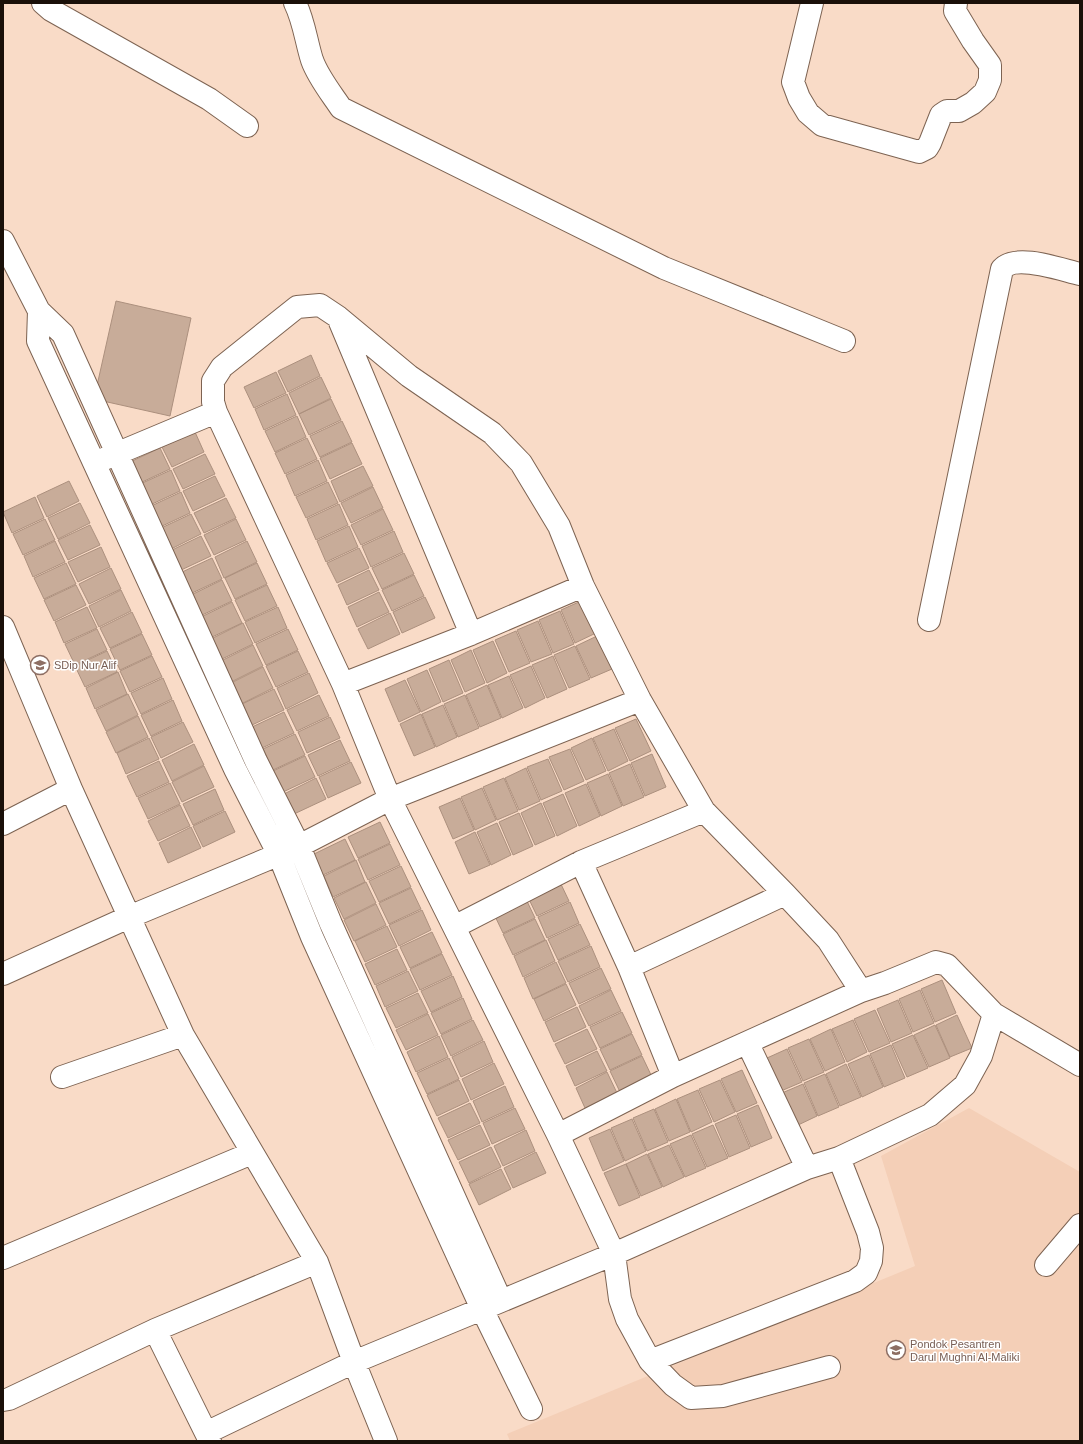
<svg xmlns="http://www.w3.org/2000/svg" width="1083" height="1444" font-family="Arial,sans-serif">
<style>
.built{fill:#f4cfb7}
.building{fill:#c8ac99;stroke:#ac907e}
.lines{fill:none;stroke-linecap:round;stroke-linejoin:round}
.minor-casing{stroke:#7d6352;stroke-width:24}
.minor{stroke:#fff;stroke-width:22}
.labels{text-anchor:middle;stroke-width:3;stroke-linejoin:round;paint-order:stroke}
.education-label{font-size:11px;fill:#785e54;stroke:#fff;text-anchor:start}
</style>
<rect width="100%" height="100%" fill="#f9dbc7"/>
<!-- built -->
<path class="built" d="M 969,1108 L 1080,1172 L 1080,1441 L 510,1441 L 507,1434 L 915,1266 L 881,1156 Z"/>
<!-- building -->
<path class="building" d="M 116,301 L 191,318 L 170,416 L 94,399 Z
M 311,355 L 320,376 L 288,392 L 278,371 Z
M 276,372 L 286,393 L 254,408 L 244,387 Z
M 321,377 L 331,398 L 299,414 L 289,393 Z
M 287,394 L 296,415 L 264,430 L 255,409 Z
M 331,399 L 341,420 L 309,435 L 299,414 Z
M 297,416 L 306,437 L 275,452 L 265,431 Z
M 342,421 L 352,442 L 320,457 L 310,436 Z
M 195,432 L 204,452 L 172,467 L 162,447 Z
M 307,438 L 317,459 L 285,474 L 275,453 Z
M 352,443 L 362,464 L 330,479 L 320,458 Z
M 160,448 L 170,469 L 138,484 L 128,463 Z
M 205,454 L 215,474 L 183,489 L 173,469 Z
M 318,460 L 327,481 L 295,496 L 286,475 Z
M 363,466 L 373,486 L 340,502 L 331,481 Z
M 171,470 L 180,491 L 148,506 L 138,485 Z
M 215,476 L 225,496 L 193,511 L 183,491 Z
M 69,481 L 79,501 L 47,517 L 37,496 Z
M 328,482 L 338,503 L 306,518 L 296,497 Z
M 373,487 L 383,508 L 351,523 L 341,503 Z
M 181,492 L 190,513 L 158,528 L 149,507 Z
M 35,497 L 44,518 L 12,533 L 3,512 Z
M 226,498 L 236,518 L 204,533 L 194,513 Z
M 80,503 L 90,523 L 58,539 L 48,518 Z
M 339,504 L 348,525 L 316,540 L 307,519 Z
M 383,509 L 393,530 L 361,545 L 351,525 Z
M 191,514 L 201,534 L 169,550 L 159,529 Z
M 45,519 L 55,540 L 23,555 L 13,534 Z
M 236,519 L 246,540 L 214,555 L 204,535 Z
M 90,525 L 100,545 L 68,560 L 58,540 Z
M 349,526 L 358,547 L 326,562 L 317,541 Z
M 394,531 L 403,552 L 371,567 L 362,546 Z
M 201,536 L 211,556 L 179,571 L 170,551 Z
M 55,541 L 65,562 L 33,577 L 24,556 Z
M 247,541 L 257,562 L 224,578 L 215,557 Z
M 101,547 L 110,567 L 78,582 L 68,562 Z
M 359,548 L 369,568 L 337,583 L 327,563 Z
M 404,553 L 414,574 L 382,589 L 372,568 Z
M 212,558 L 222,579 L 190,594 L 180,573 Z
M 66,563 L 76,584 L 44,599 L 34,578 Z
M 257,563 L 267,584 L 235,599 L 225,578 Z
M 111,568 L 121,589 L 89,604 L 79,584 Z
M 369,570 L 379,590 L 347,605 L 338,585 Z
M 414,575 L 424,596 L 392,611 L 382,590 Z
M 222,580 L 232,601 L 200,616 L 191,595 Z
M 76,585 L 86,605 L 54,621 L 44,600 Z
M 267,585 L 277,606 L 245,621 L 235,600 Z
M 121,590 L 131,611 L 99,627 L 89,606 Z
M 379,592 L 389,612 L 357,627 L 348,607 Z
M 425,597 L 435,618 L 402,633 L 393,612 Z
M 581,601 L 596,633 L 575,643 L 561,610 Z
M 232,602 L 242,623 L 210,638 L 201,617 Z
M 87,607 L 97,628 L 64,643 L 55,622 Z
M 278,607 L 287,628 L 255,643 L 245,622 Z
M 560,611 L 574,644 L 553,653 L 539,620 Z
M 132,612 L 142,633 L 110,648 L 100,628 Z
M 390,613 L 400,634 L 368,649 L 358,629 Z
M 538,621 L 552,654 L 531,662 L 517,630 Z
M 243,623 L 253,644 L 220,660 L 211,639 Z
M 97,629 L 107,650 L 75,665 L 65,644 Z
M 288,629 L 298,650 L 266,665 L 256,644 Z
M 516,631 L 530,663 L 509,672 L 495,640 Z
M 142,634 L 152,655 L 120,670 L 110,649 Z
M 597,636 L 612,669 L 591,678 L 576,646 Z
M 493,641 L 507,673 L 487,683 L 473,650 Z
M 253,645 L 263,666 L 231,682 L 221,661 Z
M 575,646 L 590,679 L 569,688 L 554,655 Z
M 471,650 L 485,683 L 465,692 L 451,660 Z
M 107,651 L 117,672 L 85,687 L 75,666 Z
M 298,651 L 308,672 L 276,687 L 266,666 Z
M 152,656 L 162,677 L 130,692 L 120,671 Z
M 553,656 L 567,689 L 547,698 L 532,665 Z
M 449,660 L 463,693 L 443,702 L 429,669 Z
M 531,666 L 545,698 L 525,708 L 510,675 Z
M 263,667 L 273,688 L 241,704 L 231,683 Z
M 427,670 L 441,702 L 421,712 L 407,679 Z
M 118,672 L 127,694 L 95,709 L 86,688 Z
M 309,673 L 318,693 L 286,709 L 277,688 Z
M 509,676 L 523,708 L 502,718 L 488,685 Z
M 163,678 L 172,699 L 141,714 L 131,693 Z
M 405,680 L 420,712 L 399,722 L 385,689 Z
M 487,685 L 501,718 L 480,727 L 466,695 Z
M 274,689 L 284,710 L 252,725 L 242,704 Z
M 128,694 L 138,715 L 106,731 L 96,710 Z
M 319,695 L 329,716 L 297,731 L 287,710 Z
M 465,695 L 479,728 L 458,737 L 444,704 Z
M 173,700 L 182,721 L 151,736 L 141,715 Z
M 443,705 L 457,737 L 436,747 L 422,714 Z
M 284,712 L 294,733 L 262,748 L 252,727 Z
M 421,714 L 435,747 L 414,756 L 400,724 Z
M 138,716 L 148,737 L 116,753 L 106,732 Z
M 330,717 L 340,738 L 307,753 L 298,732 Z
M 636,719 L 651,751 L 630,761 L 615,728 Z
M 183,722 L 193,742 L 161,758 L 151,737 Z
M 614,729 L 628,761 L 608,771 L 593,738 Z
M 295,734 L 305,755 L 273,770 L 263,749 Z
M 149,738 L 159,759 L 126,774 L 117,753 Z
M 592,738 L 606,771 L 586,780 L 571,748 Z
M 340,740 L 350,761 L 318,776 L 308,755 Z
M 194,744 L 204,765 L 172,781 L 162,760 Z
M 570,749 L 584,781 L 564,790 L 549,757 Z
M 652,754 L 666,787 L 645,796 L 631,763 Z
M 305,756 L 315,777 L 283,792 L 273,771 Z
M 548,759 L 562,791 L 541,800 L 527,767 Z
M 159,761 L 169,782 L 137,797 L 127,776 Z
M 351,762 L 361,783 L 328,798 L 319,777 Z
M 630,764 L 644,797 L 623,806 L 609,773 Z
M 204,766 L 214,787 L 182,802 L 172,782 Z
M 526,768 L 540,801 L 519,810 L 505,778 Z
M 608,774 L 622,806 L 601,816 L 587,783 Z
M 316,778 L 326,799 L 294,814 L 284,794 Z
M 504,778 L 518,811 L 497,820 L 483,787 Z
M 170,783 L 180,804 L 148,819 L 138,798 Z
M 586,784 L 600,816 L 579,826 L 565,793 Z
M 482,788 L 496,820 L 475,830 L 461,797 Z
M 215,789 L 224,810 L 193,825 L 183,804 Z
M 563,794 L 577,826 L 557,836 L 543,803 Z
M 460,798 L 474,830 L 453,839 L 439,807 Z
M 541,803 L 555,836 L 535,845 L 521,813 Z
M 180,805 L 190,826 L 158,841 L 148,821 Z
M 225,811 L 235,832 L 203,847 L 193,826 Z
M 519,813 L 533,846 L 513,855 L 499,822 Z
M 380,822 L 390,843 L 358,858 L 348,837 Z
M 497,823 L 511,855 L 491,865 L 477,832 Z
M 191,827 L 201,848 L 168,863 L 159,843 Z
M 475,832 L 490,865 L 469,874 L 455,842 Z
M 345,839 L 355,860 L 323,875 L 314,854 Z
M 390,844 L 400,865 L 368,880 L 358,859 Z
M 356,860 L 365,882 L 333,897 L 324,876 Z
M 401,866 L 411,887 L 379,902 L 369,881 Z
M 559,880 L 569,901 L 537,916 L 527,895 Z
M 366,882 L 376,903 L 344,919 L 334,898 Z
M 411,888 L 421,909 L 389,924 L 379,903 Z
M 525,897 L 535,918 L 503,933 L 493,912 Z
M 570,902 L 579,923 L 547,938 L 538,917 Z
M 376,904 L 386,925 L 354,941 L 344,920 Z
M 422,910 L 431,930 L 399,946 L 389,925 Z
M 535,919 L 545,940 L 513,955 L 503,934 Z
M 580,924 L 590,945 L 558,960 L 548,939 Z
M 387,926 L 397,947 L 365,962 L 355,941 Z
M 432,932 L 442,953 L 410,968 L 400,947 Z
M 546,940 L 555,961 L 523,977 L 514,956 Z
M 591,946 L 600,967 L 568,982 L 558,961 Z
M 397,949 L 407,970 L 375,985 L 365,964 Z
M 442,954 L 452,975 L 420,990 L 410,969 Z
M 556,962 L 566,983 L 533,999 L 524,978 Z
M 601,968 L 611,989 L 579,1004 L 569,983 Z
M 408,971 L 418,991 L 385,1007 L 376,986 Z
M 453,976 L 462,997 L 431,1012 L 421,991 Z
M 942,980 L 956,1013 L 935,1022 L 921,989 Z
M 566,984 L 576,1005 L 544,1021 L 534,999 Z
M 611,990 L 621,1011 L 589,1026 L 579,1006 Z
M 920,990 L 934,1023 L 913,1032 L 899,999 Z
M 418,993 L 428,1013 L 396,1028 L 386,1008 Z
M 463,998 L 472,1019 L 441,1034 L 431,1013 Z
M 898,1000 L 912,1033 L 891,1042 L 877,1009 Z
M 577,1007 L 586,1027 L 554,1042 L 545,1022 Z
M 875,1010 L 890,1043 L 869,1052 L 854,1019 Z
M 622,1012 L 632,1033 L 600,1048 L 590,1027 Z
M 428,1014 L 438,1035 L 406,1050 L 396,1030 Z
M 957,1015 L 972,1048 L 950,1057 L 936,1025 Z
M 473,1020 L 483,1040 L 451,1056 L 441,1035 Z
M 853,1020 L 867,1052 L 847,1062 L 832,1029 Z
M 935,1025 L 950,1058 L 929,1067 L 914,1035 Z
M 587,1029 L 597,1049 L 565,1064 L 555,1044 Z
M 831,1029 L 845,1062 L 825,1071 L 810,1039 Z
M 632,1034 L 642,1055 L 610,1070 L 600,1049 Z
M 913,1035 L 928,1068 L 907,1077 L 892,1044 Z
M 439,1036 L 448,1057 L 416,1072 L 407,1052 Z
M 809,1039 L 824,1072 L 803,1081 L 788,1048 Z
M 484,1041 L 493,1062 L 461,1077 L 452,1057 Z
M 891,1045 L 905,1078 L 884,1087 L 870,1054 Z
M 787,1049 L 802,1082 L 781,1091 L 767,1058 Z
M 597,1051 L 607,1071 L 575,1086 L 566,1066 Z
M 869,1055 L 883,1087 L 862,1097 L 848,1064 Z
M 642,1056 L 652,1077 L 620,1092 L 610,1071 Z
M 449,1058 L 459,1079 L 427,1094 L 417,1073 Z
M 494,1063 L 504,1084 L 471,1100 L 462,1079 Z
M 846,1064 L 861,1097 L 840,1106 L 826,1074 Z
M 742,1070 L 757,1103 L 736,1112 L 721,1079 Z
M 607,1072 L 617,1093 L 585,1108 L 576,1088 Z
M 825,1074 L 839,1107 L 818,1116 L 804,1083 Z
M 459,1080 L 469,1101 L 437,1116 L 427,1095 Z
M 720,1080 L 735,1112 L 714,1122 L 699,1089 Z
M 803,1084 L 817,1116 L 796,1126 L 782,1093 Z
M 505,1086 L 514,1107 L 482,1122 L 473,1101 Z
M 698,1090 L 712,1122 L 691,1132 L 677,1099 Z
M 676,1099 L 690,1132 L 669,1141 L 655,1109 Z
M 470,1103 L 480,1123 L 448,1138 L 438,1118 Z
M 758,1105 L 772,1138 L 751,1147 L 737,1114 Z
M 515,1108 L 525,1129 L 492,1144 L 483,1123 Z
M 654,1109 L 668,1142 L 647,1151 L 633,1118 Z
M 736,1115 L 750,1148 L 729,1157 L 715,1124 Z
M 632,1119 L 646,1151 L 625,1161 L 611,1128 Z
M 480,1125 L 490,1145 L 458,1160 L 448,1140 Z
M 713,1125 L 728,1158 L 707,1167 L 692,1134 Z
M 610,1129 L 624,1161 L 603,1171 L 589,1138 Z
M 526,1130 L 535,1151 L 503,1166 L 494,1146 Z
M 691,1135 L 706,1168 L 685,1177 L 670,1144 Z
M 669,1145 L 684,1177 L 663,1187 L 648,1154 Z
M 491,1147 L 501,1167 L 469,1183 L 459,1162 Z
M 536,1152 L 546,1173 L 513,1188 L 504,1168 Z
M 647,1154 L 662,1187 L 641,1196 L 626,1164 Z
M 626,1164 L 640,1197 L 619,1206 L 604,1173 Z
M 501,1169 L 511,1189 L 479,1205 L 469,1184 Z"/>
<g class="lines">
<defs>
<path id="minor" d="M 43,3 L 51,10 L 209,99 L 247,126
M 295,3 C 304,21 306,41 312,60 C 318,77 331,93 341,108 L 664,268 L 844,341
M 812,3 L 793,82 L 799,98 L 808,113 L 822,125 L 919,152 L 927,148 L 930,143 L 941,115 L 947,111 L 959,111 L 973,103 L 985,92 L 990,80 L 990,65 L 973,41 L 955,11 L 956,3
M 3,241 L 39,311 L 63,334 L 256,761 L 299,846 L 331,924 L 501,1301
M 39,311 L 38,341 L 235,769 L 279,855 L 312,937 L 482,1309 L 531,1409
M 340,322 L 471,634
M 104,459 L 216,412
M 929,620 L 1002,269 C 1016,253 1062,270 1080,274
M 3,627 L 71,789 L 183,1035 L 317,1262 L 354,1362 L 386,1441
M 343,684 L 471,634 L 583,586
M 3,824 L 71,789
M 581,862 L 629,967 L 673,1076
M 454,927 L 581,862 L 704,811
M 629,967 L 785,894
M 3,974 L 129,917 L 299,846 L 390,799 L 640,700
M 748,1044 L 807,1168
M 62,1077 L 183,1035
M 558,1135 L 673,1076 L 861,991 L 885,983 L 936,962 L 947,965 L 994,1014 L 1080,1065
M 839,1158 L 868,1232 L 872,1248 L 871,1261 L 866,1273 L 855,1281 L 650,1361 L 627,1319 L 620,1299 L 614,1254 L 558,1135 L 390,799 L 343,684 L 216,412 L 213,402 L 213,381 L 222,367 L 297,307 L 320,305 L 338,317 L 409,376 L 492,433 L 521,463 L 559,526 L 583,586 L 640,700 L 704,811 L 785,894 L 828,940 L 861,991
M 3,1258 L 252,1153
M 1046,1265 L 1080,1225
M 155,1330 L 210,1441
M 650,1361 L 673,1385 L 691,1398 L 723,1396 L 829,1367
M 3,1400 L 9,1399 L 155,1330 L 317,1262
M 206,1433 L 354,1362 L 482,1309 L 614,1254 L 807,1168 L 839,1158 L 930,1115 L 965,1085 L 981,1056 L 994,1014"/>
</defs>
<!-- minor casing -->
<use href="#minor" class="minor-casing"/>
<!-- minor -->
<use href="#minor" class="minor"/>
</g>
<!-- icons -->
<defs>
<symbol id="school-ring" viewBox="-11 -11 22 22"><circle r="9.5" fill="#fff" stroke="#8d6e63" stroke-width="1.5"/><path d="M0-5L7-2L0 1L-7-2ZM-4 1L0 2.5L4 1V4Q0 6-4 4Z" fill="#8d6e63"/></symbol>
</defs>
<g fill-rule="evenodd">
<use href="#school-ring" x="29" y="654" width="22" height="22"/>
<use href="#school-ring" x="885" y="1339" width="22" height="22"/>
</g>
<g class="labels">
<!-- education labels -->
<g class="education-label">
<text x="54" y="669">SDip Nur Alif</text>
<text x="910" y="1348">Pondok Pesantren<tspan x="910" dy="13">Darul Mughni Al-Maliki</tspan></text>
</g>
</g>
<!-- border -->
<rect width="1083" height="1444" fill="none" stroke="#1a1009" stroke-width="8"/>
</svg>
